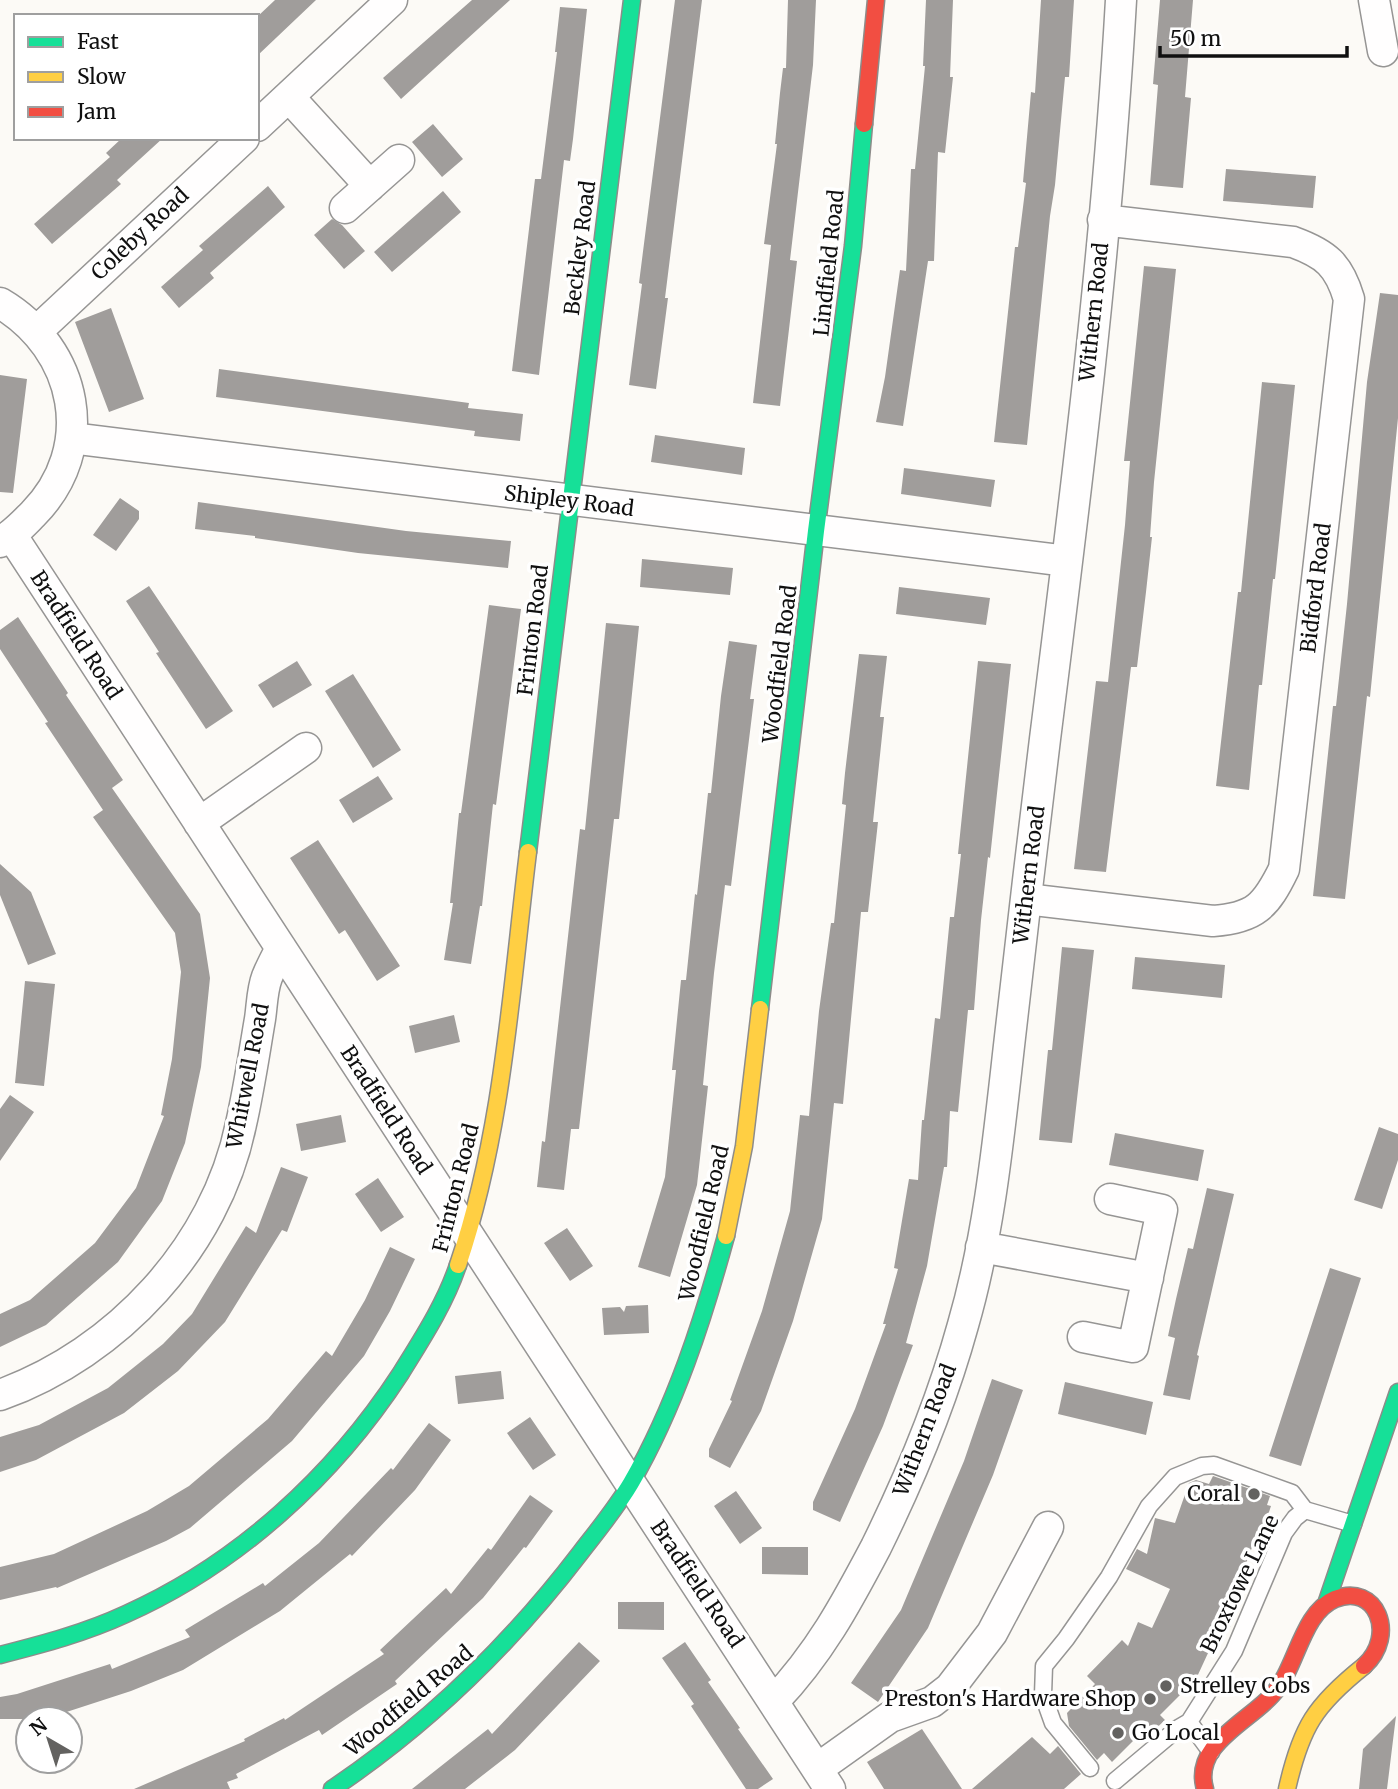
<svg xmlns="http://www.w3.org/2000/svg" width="1398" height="1789" font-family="Merriweather,serif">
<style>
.building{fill:#a09d9b}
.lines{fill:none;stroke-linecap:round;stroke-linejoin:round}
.lane-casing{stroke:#969594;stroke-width:19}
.street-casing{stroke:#969594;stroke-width:33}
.fast-casing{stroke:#8d8c8a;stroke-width:19}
.slow-casing{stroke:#8d8c8a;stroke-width:19}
.jam-casing{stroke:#8d8c8a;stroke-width:19}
.lane{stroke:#fffefe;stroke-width:16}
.street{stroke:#fffefe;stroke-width:30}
.fast{stroke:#16e098;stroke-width:16}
.slow{stroke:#ffcf43;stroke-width:16}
.jam{stroke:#f24e42;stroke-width:16}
.poi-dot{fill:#636260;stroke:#fff;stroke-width:2.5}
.labels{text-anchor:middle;stroke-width:7;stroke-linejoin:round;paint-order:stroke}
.street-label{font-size:21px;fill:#101010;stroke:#fff}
.poi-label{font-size:21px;fill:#101010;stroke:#fff;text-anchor:end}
</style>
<rect width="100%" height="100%" fill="#fcfaf6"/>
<!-- building -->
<path class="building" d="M 275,0 L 316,0 L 257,56 L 257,17 Z
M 472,0 L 510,0 L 401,99 L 383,78 Z
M 675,0 L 702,0 L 665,298 L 668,298 L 656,389 L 629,385 L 642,284 L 639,283 Z
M 788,0 L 816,0 L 813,65 L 790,260 L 797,261 L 780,406 L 753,403 L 771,245 L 764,244 L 777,144 L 775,144 L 780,93 L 783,68 L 786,68 Z
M 926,0 L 953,0 L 950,77 L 953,77 L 945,153 L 938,152 L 934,261 L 928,261 L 903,426 L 876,422 L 885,377 L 900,270 L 906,271 L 911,169 L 915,169 L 925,66 L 923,66 Z
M 1041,0 L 1074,0 L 1069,77 L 1065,77 L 1055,185 L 1050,216 L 1027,445 L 994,442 L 1015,247 L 1018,247 L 1026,183 L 1023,182 L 1031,92 L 1035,93 Z
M 1160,0 L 1193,0 L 1185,97 L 1191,98 L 1183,188 L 1150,185 L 1158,85 L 1153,84 Z
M 560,7 L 587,9 L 573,139 L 570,161 L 564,160 L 539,375 L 512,371 L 535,179 L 541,179 L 557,52 L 555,52 Z
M 433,124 L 463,159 L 442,177 L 412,142 Z
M 122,138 L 163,138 L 117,180 L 121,184 L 52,244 L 34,224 L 110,157 L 106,153 Z
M 1226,169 L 1316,176 L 1313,208 L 1223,201 Z
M 268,186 L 285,207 L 210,273 L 214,278 L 179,308 L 161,287 L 203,250 L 199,246 Z
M 443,191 L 461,212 L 392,272 L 374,252 Z
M 332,219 L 342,225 L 365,251 L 344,269 L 314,235 Z
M 1144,266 L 1176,269 L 1154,482 L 1150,537 L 1152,537 L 1146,592 L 1137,667 L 1131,667 L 1106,872 L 1074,869 L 1096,681 L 1108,682 L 1125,525 L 1130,461 L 1124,461 Z
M 1380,293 L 1398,295 L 1398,418 L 1370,697 L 1367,696 L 1345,899 L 1313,896 L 1333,706 L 1336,706 L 1347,604 L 1367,382 Z
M 111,308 L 144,399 L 109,412 L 75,322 Z
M 219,369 L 469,403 L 468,408 L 523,414 L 520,441 L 474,436 L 475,431 L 216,397 Z
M 0,375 L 27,379 L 13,493 L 0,492 Z
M 1262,382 L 1295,385 L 1275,579 L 1273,579 L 1262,685 L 1259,685 L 1249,790 L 1216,786 L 1238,592 L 1241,592 Z
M 655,435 L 745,448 L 742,475 L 651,462 Z
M 904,468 L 995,480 L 991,507 L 901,494 Z
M 120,498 L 139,511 L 139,519 L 116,551 L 93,535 Z
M 198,502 L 406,531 L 511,541 L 508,568 L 358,553 L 255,538 L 255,536 L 195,529 Z
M 642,559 L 733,568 L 730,595 L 640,587 Z
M 149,586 L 233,711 L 206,729 L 156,653 L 159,652 L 126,601 Z
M 899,587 L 990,598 L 986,625 L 896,614 Z
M 489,605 L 521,609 L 496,805 L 493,804 L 482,906 L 480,906 L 471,964 L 444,960 L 453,903 L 450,903 L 459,813 L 461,813 Z
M 18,617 L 68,693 L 66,695 L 123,780 L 112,788 L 200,914 L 210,978 L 201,1067 L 185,1143 L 162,1201 L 118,1262 L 46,1325 L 0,1347 L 0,1314 L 30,1300 L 95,1243 L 136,1188 L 164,1116 L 161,1115 L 172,1059 L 181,972 L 175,933 L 93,817 L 103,810 L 45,723 L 48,722 L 0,649 L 0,630 Z
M 606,623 L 639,626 L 619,819 L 614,819 L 579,1129 L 571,1129 L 564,1190 L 537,1187 L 542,1141 L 545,1142 L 580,829 L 585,830 Z
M 729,641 L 757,645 L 750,699 L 754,699 L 731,886 L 725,885 L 714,973 L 703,1085 L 708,1086 L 697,1185 L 670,1277 L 638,1267 L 665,1177 L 676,1070 L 672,1070 L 681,980 L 686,980 L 695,894 L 697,895 L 708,793 L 711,793 L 721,696 Z
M 859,654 L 887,656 L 880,717 L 884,717 L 873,822 L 878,822 L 868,912 L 861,912 L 843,1104 L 834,1103 L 822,1219 L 793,1321 L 761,1411 L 730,1468 L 709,1457 L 709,1449 L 732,1401 L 730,1400 L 762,1311 L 790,1211 L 800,1115 L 809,1116 L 819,1011 L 831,923 L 834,923 L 846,805 L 842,804 L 845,773 Z
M 297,661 L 312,685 L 273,708 L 258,685 Z
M 978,661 L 1011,664 L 990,858 L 988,857 L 981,920 L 974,1010 L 968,1010 L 958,1112 L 950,1111 L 947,1167 L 944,1167 L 927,1266 L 906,1343 L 913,1345 L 883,1426 L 840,1522 L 813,1510 L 813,1502 L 855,1409 L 886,1324 L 883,1324 L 898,1269 L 894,1268 L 909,1179 L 918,1180 L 922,1120 L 924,1120 L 935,1018 L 940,1019 L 950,917 L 954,917 L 961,854 L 958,854 Z
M 353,674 L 401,750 L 373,768 L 325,691 Z
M 378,776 L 393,799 L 353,823 L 339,800 Z
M 318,840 L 400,966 L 377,981 L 345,930 L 339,934 L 290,858 Z
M 0,864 L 31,892 L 56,954 L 28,965 L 0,895 Z
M 1062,947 L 1094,950 L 1072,1143 L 1039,1140 L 1048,1050 L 1052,1050 Z
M 1135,957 L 1225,965 L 1222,998 L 1132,989 Z
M 25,981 L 55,984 L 44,1086 L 15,1083 Z
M 454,1015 L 460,1042 L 415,1053 L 409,1026 Z
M 10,1095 L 34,1112 L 0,1161 L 0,1109 Z
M 341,1115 L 346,1142 L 301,1151 L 296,1124 Z
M 1379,1127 L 1398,1134 L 1398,1160 L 1382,1209 L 1354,1200 Z
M 1115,1133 L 1204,1150 L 1198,1181 L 1109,1165 Z
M 281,1167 L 308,1177 L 287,1232 L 282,1230 L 225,1322 L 178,1371 L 124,1413 L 36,1460 L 0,1472 L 0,1437 L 39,1425 L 108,1388 L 163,1344 L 192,1314 L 246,1226 L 256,1233 Z
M 378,1178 L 404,1217 L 381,1232 L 355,1194 Z
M 1207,1188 L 1234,1194 L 1197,1355 L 1199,1356 L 1190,1400 L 1163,1395 L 1175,1338 L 1168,1336 L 1176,1299 L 1188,1248 L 1193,1249 Z
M 567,1228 L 593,1266 L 570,1281 L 544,1243 Z
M 390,1247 L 415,1259 L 390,1311 L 364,1356 L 292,1441 L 190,1528 L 166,1541 L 57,1588 L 56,1587 L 0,1600 L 0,1567 L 54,1554 L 147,1511 L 189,1486 L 268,1419 L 326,1351 L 332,1356 L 365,1300 Z
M 1330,1268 L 1361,1278 L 1301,1466 L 1269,1456 Z
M 648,1305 L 649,1333 L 604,1335 L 602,1308 L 620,1307 L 624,1312 L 626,1306 Z
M 501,1371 L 504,1399 L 458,1404 L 455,1376 Z
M 992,1379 L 1023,1390 L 993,1475 L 928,1628 L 878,1702 L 851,1683 L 901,1610 L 964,1461 Z
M 1065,1382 L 1153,1402 L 1146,1435 L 1058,1414 Z
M 530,1417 L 556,1455 L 533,1470 L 507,1433 Z
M 429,1423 L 451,1440 L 415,1490 L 352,1556 L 350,1554 L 280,1611 L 183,1670 L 131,1691 L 45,1719 L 0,1719 L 0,1697 L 17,1694 L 110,1664 L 112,1669 L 190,1637 L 185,1630 L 263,1583 L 265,1586 L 319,1543 L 391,1468 L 393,1470 Z
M 1213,1476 L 1270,1496 L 1267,1505 L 1271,1506 L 1263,1530 L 1259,1529 L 1229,1608 L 1237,1612 L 1229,1629 L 1221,1625 L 1196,1679 L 1160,1715 L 1165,1720 L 1149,1735 L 1144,1730 L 1112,1762 L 1104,1753 L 1097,1760 L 1069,1726 L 1067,1713 L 1095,1684 L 1087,1676 L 1122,1640 L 1128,1646 L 1138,1622 L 1152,1628 L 1170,1589 L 1126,1569 L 1137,1549 L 1147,1554 L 1155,1518 L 1175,1523 L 1189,1483 L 1196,1480 L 1209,1484 Z
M 736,1491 L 762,1528 L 740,1544 L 714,1506 Z
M 530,1495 L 553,1511 L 526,1548 L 524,1547 L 483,1598 L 395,1681 L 397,1684 L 322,1735 L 319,1730 L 236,1774 L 238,1778 L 227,1782 L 230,1789 L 134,1789 L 245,1741 L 244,1739 L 284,1718 L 285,1720 L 384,1654 L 380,1650 L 446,1588 L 451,1594 L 488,1548 L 491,1550 Z
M 762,1547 L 808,1547 L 808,1575 L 762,1574 Z
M 618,1602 L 664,1602 L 664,1630 L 618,1629 Z
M 579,1642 L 600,1661 L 515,1750 L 465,1789 L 412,1789 L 488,1729 L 492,1734 Z
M 685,1642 L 711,1680 L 708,1682 L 740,1728 L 738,1729 L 773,1779 L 758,1789 L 746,1789 L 691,1706 L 694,1704 L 662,1658 Z
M 1396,1716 L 1387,1789 L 1359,1789 L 1363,1749 Z
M 922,1729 L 962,1789 L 884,1789 L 867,1762 Z
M 1032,1737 L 1050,1754 L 1058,1746 L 1081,1774 L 1064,1789 L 972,1789 Z"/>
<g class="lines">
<defs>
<path id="lane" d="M 1211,1752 L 1189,1722 L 1234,1651 L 1284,1533 L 1295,1518 L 1305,1510 L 1353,1524
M 1090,1768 L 1053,1723 L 1043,1695 L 1044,1666 L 1066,1639 L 1109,1577 L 1149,1506 L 1175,1477 L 1202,1466 L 1214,1465 L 1292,1493 L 1305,1510
M 1115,1781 L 1177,1729 L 1189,1722"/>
<path id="street" d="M 1374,0 L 1383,51
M 289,97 L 370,186
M 257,126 L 392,0
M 345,208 L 399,160
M 0,303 C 78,349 98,448 33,514 C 22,525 13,535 0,542
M 37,331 L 244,138
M 71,438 L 1067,561
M 12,536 L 830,1789
M 199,823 L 306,748
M 1026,899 L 1213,921 C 1255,918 1266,906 1284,869 L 1349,299 C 1339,265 1326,254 1293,242 L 1103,220
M 981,1247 L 1148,1278
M 1083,1337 L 1133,1347 L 1162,1210 L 1110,1199
M 0,1395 C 117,1353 216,1247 241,1124 C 249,1089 254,1054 260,1019 C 262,1006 262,990 267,977 C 271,967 276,958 281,948
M 774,1701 C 819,1654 846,1604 876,1547 C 911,1476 942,1401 963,1325 C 990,1232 999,1133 1010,1037 C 1021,938 1033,838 1045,739 C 1076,493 1107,247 1121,0
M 817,1769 L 890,1717 L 932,1702 L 950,1688 L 992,1633 L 1048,1527"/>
<path id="fast" d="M 528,852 L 632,0
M 760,1009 L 816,531 L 853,246 L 864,124
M 1327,1601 L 1398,1392
M 0,1655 C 43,1644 85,1633 126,1614 C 238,1564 334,1476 401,1373 C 422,1339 445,1304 458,1265
M 332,1789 C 429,1724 510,1645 581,1552 C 598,1530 617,1507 631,1483 C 675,1407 703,1320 726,1236"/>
<path id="slow" d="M 726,1236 L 744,1146 L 760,1009
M 458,1265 C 503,1132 511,990 528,852
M 1287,1789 C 1301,1727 1315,1705 1364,1666"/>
<path id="jam" d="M 864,124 L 876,0
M 1205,1789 C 1192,1745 1248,1722 1272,1695 C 1297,1669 1301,1613 1335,1599 C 1376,1582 1398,1635 1364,1666"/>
</defs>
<!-- lane casing -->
<use href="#lane" class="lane-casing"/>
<!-- street casing -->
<use href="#street" class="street-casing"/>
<!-- fast casing -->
<use href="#fast" class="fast-casing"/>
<!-- slow casing -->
<use href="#slow" class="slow-casing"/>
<!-- jam casing -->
<use href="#jam" class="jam-casing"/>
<!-- lane -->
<use href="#lane" class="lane"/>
<!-- street -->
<use href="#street" class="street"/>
<!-- fast -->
<use href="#fast" class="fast"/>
<!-- slow -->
<use href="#slow" class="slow"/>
<!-- jam -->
<use href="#jam" class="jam"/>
</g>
<!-- markers -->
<g class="poi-dot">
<circle cx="1254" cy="1494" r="7"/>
<circle cx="1166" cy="1686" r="7"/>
<circle cx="1150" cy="1699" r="7"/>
<circle cx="1118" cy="1733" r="7"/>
</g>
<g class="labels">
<!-- street labels -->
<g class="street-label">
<text transform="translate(140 234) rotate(-43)" y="7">Coleby Road</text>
<text transform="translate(580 248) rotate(-83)" y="7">Beckley Road</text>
<text transform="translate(829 263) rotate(-84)" y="7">Lindfield Road</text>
<text transform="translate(1094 312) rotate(-84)" y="7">Withern Road</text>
<text transform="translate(569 501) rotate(7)" y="7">Shipley Road</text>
<text transform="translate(1316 588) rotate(-83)" y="7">Bidford Road</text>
<text transform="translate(533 630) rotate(-83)" y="7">Frinton Road</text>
<text transform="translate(76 635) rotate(57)" y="7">Bradfield Road</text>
<text transform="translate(780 664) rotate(-83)" y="7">Woodfield Road</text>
<text transform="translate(1029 875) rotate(-83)" y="7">Withern Road</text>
<text transform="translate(248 1076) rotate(-79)" y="7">Whitwell Road</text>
<text transform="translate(386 1110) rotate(57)" y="7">Bradfield Road</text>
<text transform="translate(456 1188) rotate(-76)" y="7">Frinton Road</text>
<text transform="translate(704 1223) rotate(-77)" y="7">Woodfield Road</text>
<text transform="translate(925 1430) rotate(-69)" y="7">Withern Road</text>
<text transform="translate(697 1584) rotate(56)" y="7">Bradfield Road</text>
<text transform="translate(1240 1584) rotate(-64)" y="7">Broxtowe Lane</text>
<text transform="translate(409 1701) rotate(-40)" y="7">Woodfield Road</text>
</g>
<!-- poi labels -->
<g class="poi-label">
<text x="1240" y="1501">Coral</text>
<text x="1180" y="1693" text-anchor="start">Strelley Cobs</text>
<text x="1136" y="1706">Preston's Hardware Shop</text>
<text x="1132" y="1740" text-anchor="start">Go Local</text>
</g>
</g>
<!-- legend -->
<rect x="14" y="14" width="245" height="126" fill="#ffffff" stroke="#9f9f9f" stroke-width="2"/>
<rect x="28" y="37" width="35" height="10" fill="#16e098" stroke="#9f9f9f" stroke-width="2"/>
<text x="77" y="49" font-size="21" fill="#101010">Fast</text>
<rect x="28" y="72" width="35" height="10" fill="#ffcf43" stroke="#9f9f9f" stroke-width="2"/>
<text x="77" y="84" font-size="21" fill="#101010">Slow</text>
<rect x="28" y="107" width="35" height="10" fill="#f24e42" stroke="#9f9f9f" stroke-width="2"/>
<text x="77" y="119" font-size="21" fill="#101010">Jam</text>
<!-- north arrow -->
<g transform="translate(49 1740) rotate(321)"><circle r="33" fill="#ffffff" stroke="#9f9f9f" stroke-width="2"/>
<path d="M0-5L12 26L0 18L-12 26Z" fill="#636260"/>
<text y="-10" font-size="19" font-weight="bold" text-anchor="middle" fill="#101010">N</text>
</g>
<!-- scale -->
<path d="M1160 46v10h187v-10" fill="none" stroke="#101010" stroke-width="3.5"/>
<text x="1170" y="46" font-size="21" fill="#101010" stroke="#ffffff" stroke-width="5" paint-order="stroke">50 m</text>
</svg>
